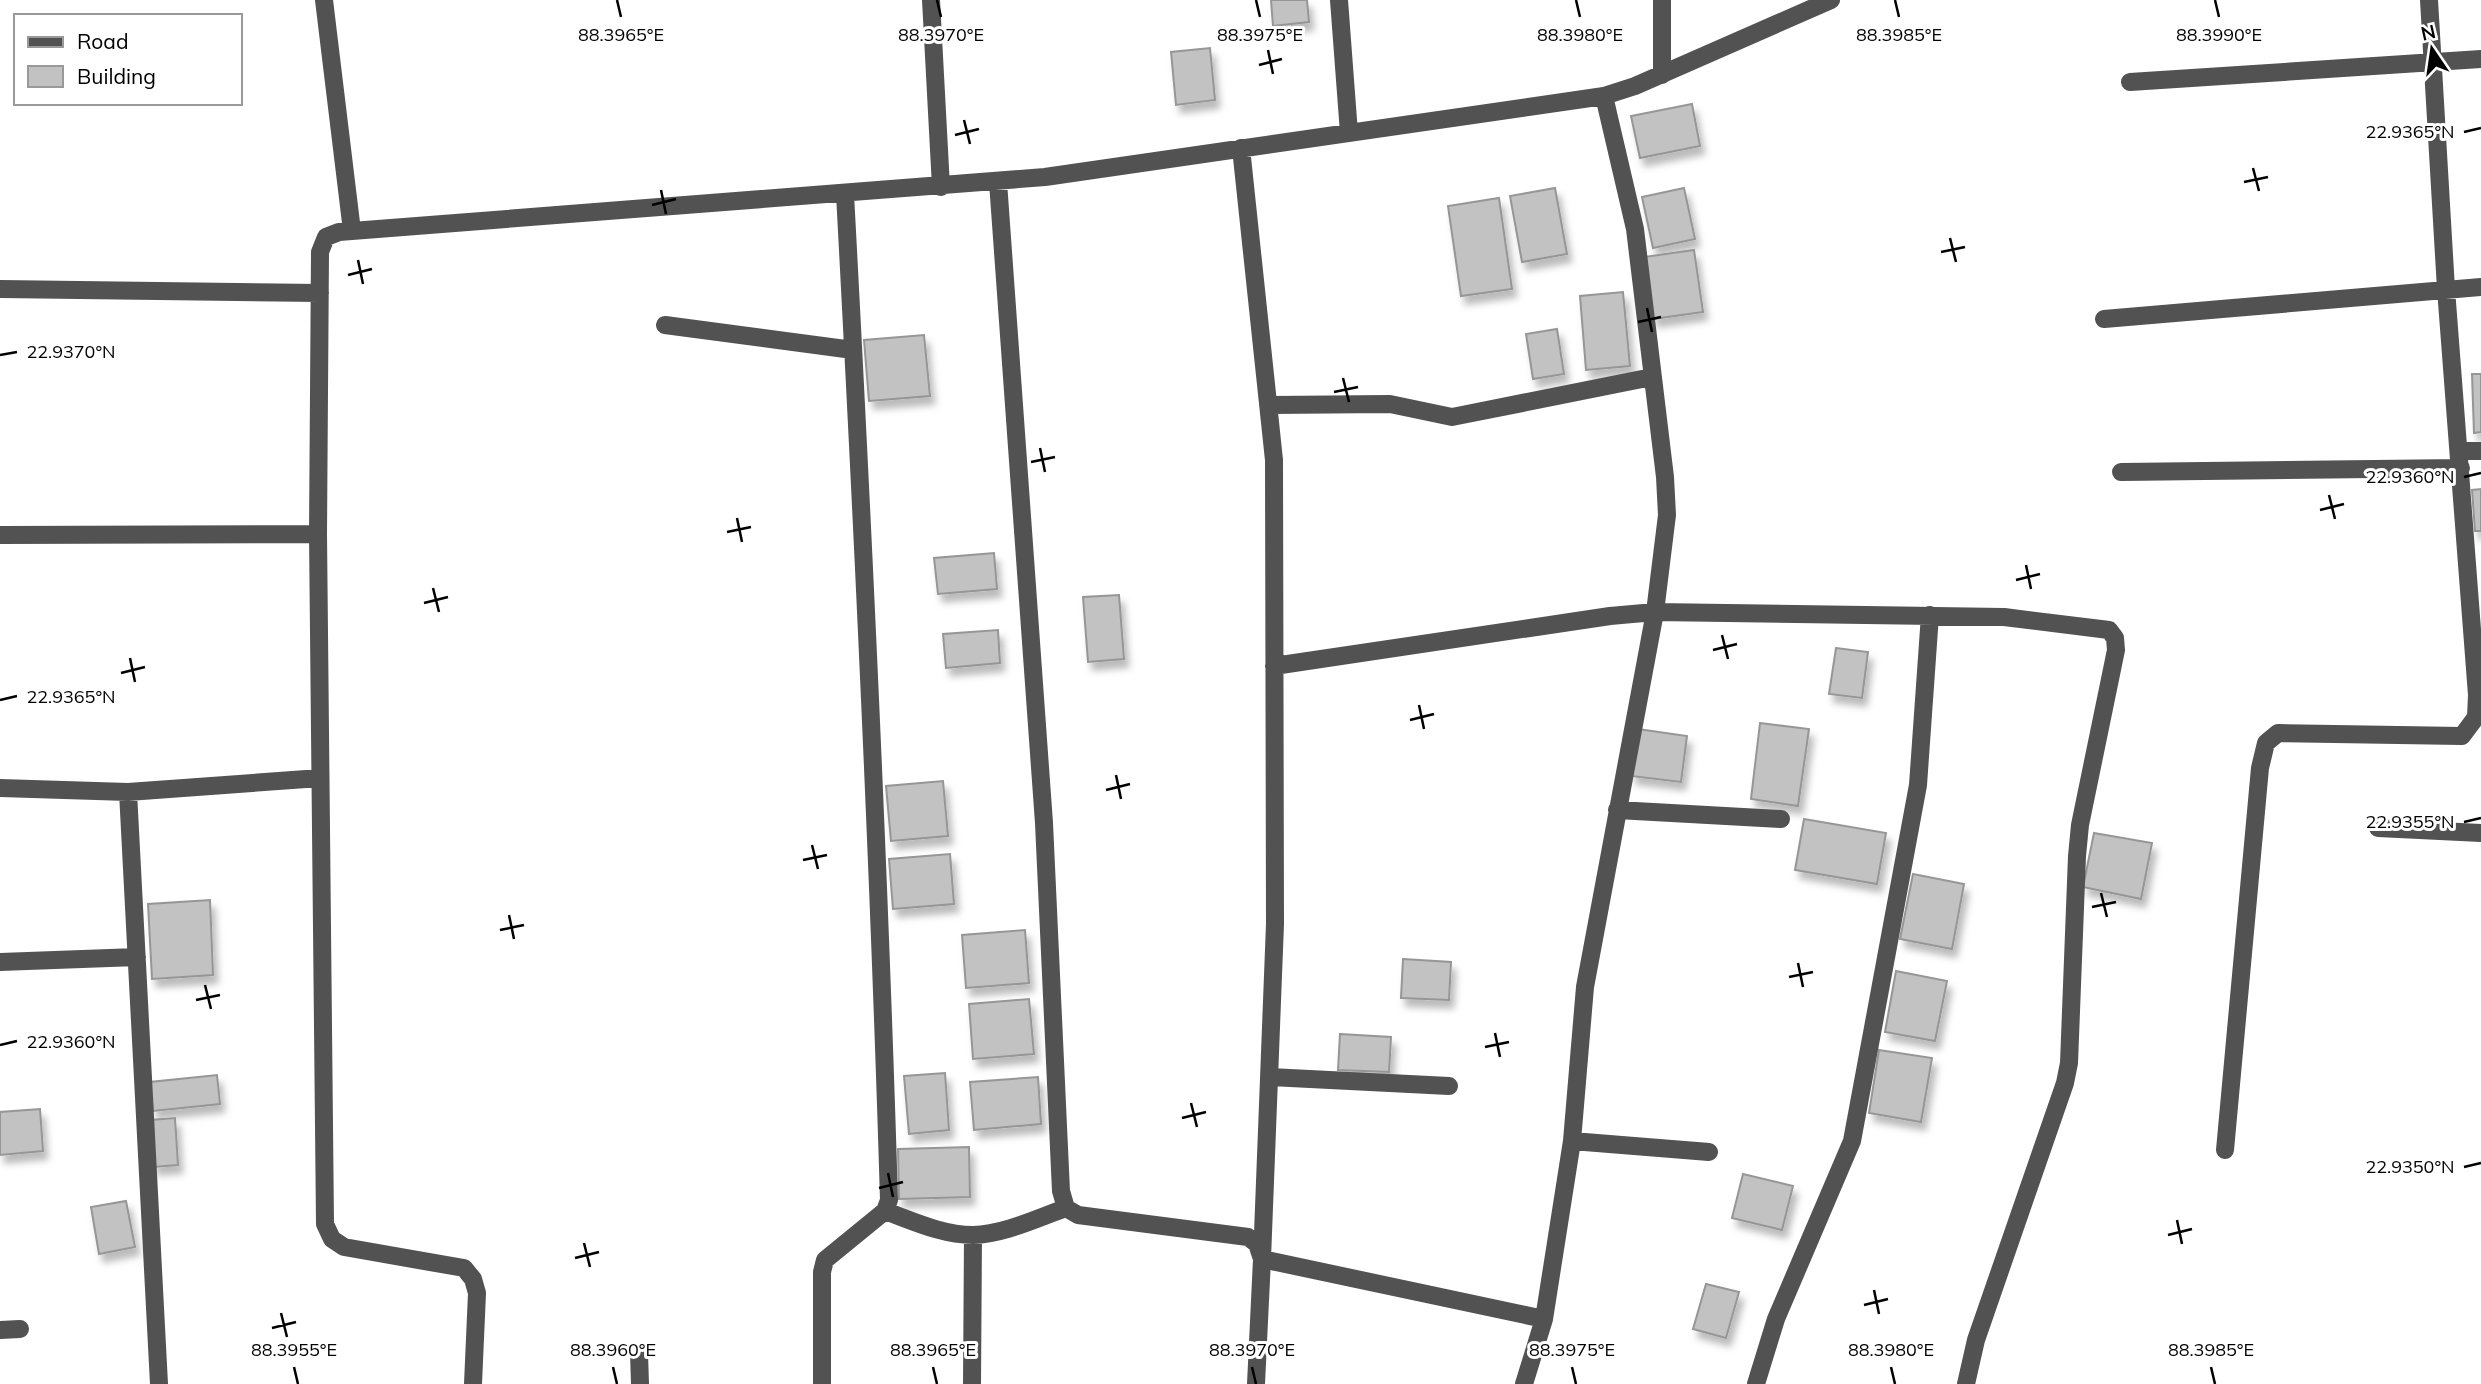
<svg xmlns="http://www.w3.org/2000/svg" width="2481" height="1384" font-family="Mulish,sans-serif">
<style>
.building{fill:#c2c2c2;stroke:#969696;stroke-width:2;filter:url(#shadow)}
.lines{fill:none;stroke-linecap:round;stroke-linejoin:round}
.minor{stroke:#525252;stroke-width:18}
.ticks{fill:none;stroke:#000;stroke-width:2.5}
.ticks-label{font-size:18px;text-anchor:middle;fill:#000;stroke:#fff;stroke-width:6;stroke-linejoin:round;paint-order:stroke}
</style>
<defs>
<filter id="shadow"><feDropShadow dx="4.5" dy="8" stdDeviation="3.5" flood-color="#0004"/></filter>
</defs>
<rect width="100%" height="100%" fill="#fff"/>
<!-- building -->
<path class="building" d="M 1271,0 L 1307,0 L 1309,22 L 1273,26 Z
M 1210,48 L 1215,100 L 1176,105 L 1171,52 Z
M 1692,104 L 1700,146 L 1640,158 L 1631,116 Z
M 1555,188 L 1567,254 L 1522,262 L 1510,196 Z
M 1684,188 L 1695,239 L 1653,248 L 1642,197 Z
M 1499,198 L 1512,289 L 1461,296 L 1448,206 Z
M 1694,250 L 1703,312 L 1653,319 L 1644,257 Z
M 1623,292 L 1630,366 L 1586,370 L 1580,296 Z
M 1557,329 L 1564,374 L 1533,379 L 1526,334 Z
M 924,335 L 930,396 L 869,401 L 864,340 Z
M 2472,374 L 2481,374 L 2481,432 L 2474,433 Z
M 2481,489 L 2481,531 L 2475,531 L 2472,490 Z
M 994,553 L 997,589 L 938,594 L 934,558 Z
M 1119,595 L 1124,659 L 1088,662 L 1083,597 Z
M 998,630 L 1000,663 L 946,668 L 943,634 Z
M 1836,648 L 1868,652 L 1862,698 L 1829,694 Z
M 1760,723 L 1809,729 L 1798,806 L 1751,799 Z
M 1638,729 L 1687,736 L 1681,782 L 1631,776 Z
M 943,781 L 948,836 L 891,841 L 886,786 Z
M 1804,819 L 1886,833 L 1877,884 L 1795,870 Z
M 2094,833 L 2152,843 L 2141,899 L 2083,887 Z
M 950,854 L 954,904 L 893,909 L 889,859 Z
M 1913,874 L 1964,884 L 1952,949 L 1900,939 Z
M 210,900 L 213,975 L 152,979 L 148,904 Z
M 1025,930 L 1029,983 L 966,988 L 962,935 Z
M 1403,959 L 1451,962 L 1449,1000 L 1401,998 Z
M 1896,971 L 1947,981 L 1935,1041 L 1885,1032 Z
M 1029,999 L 1034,1054 L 973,1059 L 969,1004 Z
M 1340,1034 L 1391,1037 L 1389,1072 L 1338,1070 Z
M 1879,1050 L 1932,1058 L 1921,1122 L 1869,1113 Z
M 945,1073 L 949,1130 L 909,1134 L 904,1076 Z
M 217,1075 L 220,1104 L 153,1111 L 150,1082 Z
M 1038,1077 L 1041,1124 L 974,1130 L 970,1082 Z
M 40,1109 L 43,1151 L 0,1155 L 0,1112 Z
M 175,1118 L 178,1165 L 153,1167 L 150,1120 Z
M 969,1147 L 970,1197 L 899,1199 L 898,1149 Z
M 1743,1174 L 1793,1186 L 1782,1230 L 1732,1218 Z
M 126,1201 L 135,1247 L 99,1254 L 91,1207 Z
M 1706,1284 L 1739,1292 L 1726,1338 L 1693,1329 Z"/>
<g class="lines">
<!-- minor -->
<path class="minor" d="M 324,0 L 352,231
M 931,0 L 941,187
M 1339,0 L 1349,133
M 1662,75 L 1662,0
M 2130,82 L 2481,59
M 1241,148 L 1274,460 L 1275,924 L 1262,1259 L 1544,1319
M 998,182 L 1044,823 L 1061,1191 L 1066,1208 L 1078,1215 L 1248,1237 L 1257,1244 L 1262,1259 L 1256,1384
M 0,289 L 320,293
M 2104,319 L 2481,287
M 665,325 L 853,350
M 1269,405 L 1390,404 L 1452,417 L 1652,377
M 2460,451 L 2481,451
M 2121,472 L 2461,468
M 0,535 L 318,534
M 1274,666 L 1610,616 L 1655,612 L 2004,617 L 2109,630 L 2115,638 L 2116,650 L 2080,825 L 2077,856 L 2069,1063 L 2065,1083 L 1976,1340 L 1966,1384
M 0,788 L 128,792 L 320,778
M 128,792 L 159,1384
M 1617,810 L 1781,819
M 2378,828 L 2481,833
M 0,962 L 137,957
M 1269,1077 L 1449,1086
M 1572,1141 L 1709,1152
M 2225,1150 L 2260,768 L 2266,743 L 2278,733 L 2462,736 L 2476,717 L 2477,695 L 2446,289 L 2429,0
M 885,1211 C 913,1221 942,1235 973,1235 C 1005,1234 1037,1218 1066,1208
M 0,1330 L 20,1329
M 639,1353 L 640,1384
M 473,1384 L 477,1293 L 473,1279 L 464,1268 L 344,1247 L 332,1239 L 325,1224 L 318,534 L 320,252 L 326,237 L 339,232 L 1045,177 L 1604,96 L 1635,86 L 1831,0
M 822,1384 L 822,1272 L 825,1260 L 885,1211 L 889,1200 C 879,864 863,529 845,194
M 972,1384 L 973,1235
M 1524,1384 L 1544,1319 L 1572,1141 L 1585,987 L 1655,612 L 1667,515 L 1665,477 L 1635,229 L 1604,96
M 1756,1384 L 1776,1319 L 1852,1141 L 1918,785 L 1930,615"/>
</g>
<!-- ticks -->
<path class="ticks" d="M 617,0 L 621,17M 937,0 L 941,17M 1256,0 L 1260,17M 1576,0 L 1580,17M 1895,0 L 1899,17M 2215,0 L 2219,17M 1268,50 L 1273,74M 1259,65 L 1282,59M 964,120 L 970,144M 2464,132 L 2481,128M 955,135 L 979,129M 2253,168 L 2259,191M 2244,182 L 2268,177M 661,190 L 666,214M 652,205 L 676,199M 1950,238 L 1956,262M 1941,252 L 1965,247M 358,260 L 363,284M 348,275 L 372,269M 1647,308 L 1652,332M 1638,322 L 1661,317M 0,355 L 17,352M 1343,378 L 1349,402M 1334,392 L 1358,387M 1040,448 L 1045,472M 1031,462 L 1055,457M 2464,477 L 2481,473M 2329,495 L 2335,519M 2320,510 L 2344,504M 737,518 L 742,542M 727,532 L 751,527M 2026,565 L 2031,589M 2016,580 L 2040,574M 433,588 L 439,612M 424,603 L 448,597M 1722,635 L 1728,659M 1713,650 L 1737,644M 130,658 L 135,682M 121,673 L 145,667M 0,700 L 17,696M 1419,705 L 1424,729M 1410,720 L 1434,714M 1116,775 L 1121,799M 1106,790 L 1130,784M 2464,822 L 2481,818M 812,845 L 818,869M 803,860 L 827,855M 2101,893 L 2107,917M 2092,907 L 2116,902M 509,915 L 514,939M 500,930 L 524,925M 1798,963 L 1803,987M 1789,977 L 1813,972M 205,985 L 211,1009M 196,1000 L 220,995M 1495,1033 L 1500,1057M 0,1045 L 17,1041M 1485,1047 L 1509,1042M 1191,1103 L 1197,1127M 1182,1118 L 1206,1112M 2464,1167 L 2481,1163M 888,1173 L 893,1197M 879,1188 L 903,1182M 2177,1220 L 2182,1244M 2168,1235 L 2192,1229M 584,1243 L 590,1267M 575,1258 L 599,1252M 1874,1290 L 1879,1314M 1864,1305 L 1888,1299M 281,1313 L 287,1337M 272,1328 L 296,1322M 294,1367 L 298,1384M 613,1367 L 617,1384M 933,1367 L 937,1384M 1252,1367 L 1256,1384M 1572,1367 L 1576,1384M 1891,1367 L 1895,1384M 2211,1367 L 2215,1384"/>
<g class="ticks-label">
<text x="621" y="41">88.3965°E</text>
<text x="941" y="41">88.3970°E</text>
<text x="1260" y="41">88.3975°E</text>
<text x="1580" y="41">88.3980°E</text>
<text x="1899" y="41">88.3985°E</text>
<text x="2219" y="41">88.3990°E</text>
<text x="2410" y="138">22.9365°N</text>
<text x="71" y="358">22.9370°N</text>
<text x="2410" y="483">22.9360°N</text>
<text x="71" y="703">22.9365°N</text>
<text x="2410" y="828">22.9355°N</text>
<text x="71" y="1048">22.9360°N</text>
<text x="2410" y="1173">22.9350°N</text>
<text x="294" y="1356">88.3955°E</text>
<text x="613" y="1356">88.3960°E</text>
<text x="933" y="1356">88.3965°E</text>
<text x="1252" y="1356">88.3970°E</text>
<text x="1572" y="1356">88.3975°E</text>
<text x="1891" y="1356">88.3980°E</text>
<text x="2211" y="1356">88.3985°E</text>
</g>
<!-- legend -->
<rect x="14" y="14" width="228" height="91" fill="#ffffff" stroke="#999999" stroke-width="2"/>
<rect x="28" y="37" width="35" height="10" fill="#525252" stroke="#999999" stroke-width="2"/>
<text x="77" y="49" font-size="21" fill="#000000">Road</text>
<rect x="28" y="66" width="35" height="21" fill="#c2c2c2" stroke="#999999" stroke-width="2"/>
<text x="77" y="84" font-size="21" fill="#000000">Building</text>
<!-- north arrow -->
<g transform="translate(2432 49) rotate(347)" stroke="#ffffff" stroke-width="5" paint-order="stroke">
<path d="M0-5L12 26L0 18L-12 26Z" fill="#000000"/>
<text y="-10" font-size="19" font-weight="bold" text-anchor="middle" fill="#000000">N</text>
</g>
</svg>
